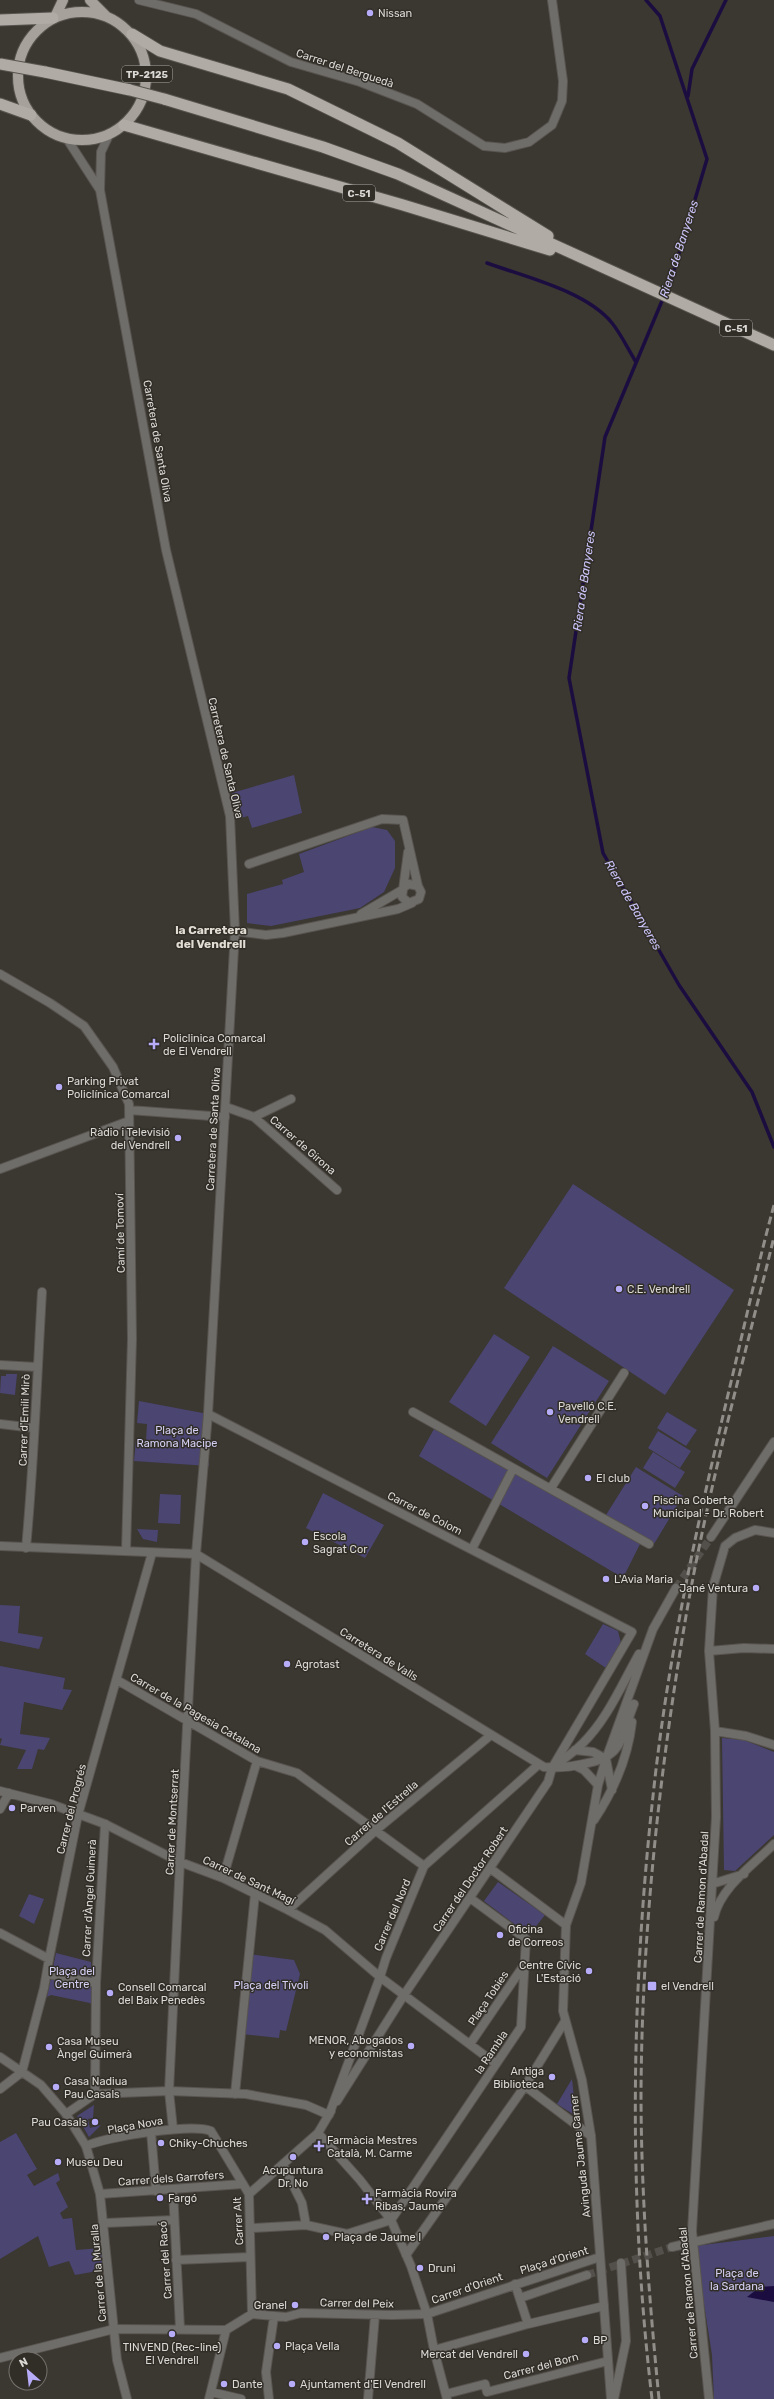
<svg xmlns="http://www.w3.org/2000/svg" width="774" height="2399" font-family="Rubik,sans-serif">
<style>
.green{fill:#4b4572}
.water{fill:#1c0d41}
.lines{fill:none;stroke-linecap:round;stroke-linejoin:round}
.stream{stroke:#1c0d41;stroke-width:3.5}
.minor-tunnel{stroke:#534f4a;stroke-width:8;stroke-dasharray:8 4;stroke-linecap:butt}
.tertiary-tunnel{stroke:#534f4a;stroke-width:8;stroke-dasharray:8 4;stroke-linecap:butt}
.pedestrian-casing{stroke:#58544f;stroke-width:10}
.minor-casing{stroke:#58544f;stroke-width:10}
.tertiary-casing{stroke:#58544f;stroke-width:10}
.primary-casing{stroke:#58544f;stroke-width:12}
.trunk-casing{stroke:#58544f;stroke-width:13}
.pedestrian{stroke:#6f6d6a;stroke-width:8}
.minor{stroke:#6f6d6a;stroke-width:8}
.tertiary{stroke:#6f6d6a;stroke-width:8}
.primary{stroke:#a6a29b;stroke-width:10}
.trunk{stroke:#b0aca5;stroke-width:11}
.rail{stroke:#918e89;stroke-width:3;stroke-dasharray:8 4;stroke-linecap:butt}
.trunk-bridge-casing{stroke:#58544f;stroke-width:13;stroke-linecap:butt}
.trunk-bridge{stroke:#b0aca5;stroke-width:11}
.poi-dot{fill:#b6acf8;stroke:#312d27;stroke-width:1.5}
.labels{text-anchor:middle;stroke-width:3;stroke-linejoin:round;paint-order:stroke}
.shield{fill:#312d27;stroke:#a8a5a1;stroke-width:1}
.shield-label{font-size:10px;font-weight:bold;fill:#dbd9d5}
.poi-label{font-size:11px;fill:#dbd9d5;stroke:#312d27;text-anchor:start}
.street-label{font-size:11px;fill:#dbd9d5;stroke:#312d27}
.park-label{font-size:11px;fill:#d4d0f4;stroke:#312d27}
.water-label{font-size:12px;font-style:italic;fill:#cbc5fa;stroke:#312d27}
.neighbourhood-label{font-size:12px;font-weight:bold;fill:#e2ddd4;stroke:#312d27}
</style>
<rect width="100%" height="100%" fill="#3b3731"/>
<!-- green -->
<path class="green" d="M 294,775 L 302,813 L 252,828 L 248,816 L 237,819 L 232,793 Z
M 372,827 L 387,830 L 395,841 L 395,868 L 384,892 L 360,908 L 271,926 L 247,923 L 247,894 L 283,884 L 282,880 L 304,872 L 299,854 Z
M 573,1184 L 734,1290 L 665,1395 L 504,1288 Z
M 494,1334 L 530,1357 L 486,1426 L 449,1402 Z
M 553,1346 L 609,1381 L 547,1478 L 491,1443 Z
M 6,1374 L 17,1374 L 15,1395 L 0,1393 L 1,1376 L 6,1376 Z
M 139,1401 L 208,1414 L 209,1466 L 134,1461 L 136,1440 L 146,1440 L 147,1424 L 137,1423 Z
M 667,1412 L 697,1430 L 686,1446 L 657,1428 Z
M 434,1429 L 640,1544 L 623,1578 L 419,1456 Z
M 658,1431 L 691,1451 L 680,1468 L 648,1448 Z
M 653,1452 L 685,1472 L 675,1488 L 643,1468 Z
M 636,1467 L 683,1496 L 654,1544 L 606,1515 Z
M 323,1493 L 384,1525 L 365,1558 L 306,1528 Z
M 160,1494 L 181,1495 L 180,1524 L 158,1523 Z
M 137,1529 L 158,1530 L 157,1542 L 143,1539 Z
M 0,1605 L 20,1606 L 18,1633 L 43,1637 L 39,1649 L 0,1641 Z
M 603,1624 L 618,1631 L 621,1643 L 606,1668 L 585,1654 Z
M 0,1666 L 65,1678 L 63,1689 L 72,1690 L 62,1710 L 24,1702 L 20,1734 L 50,1738 L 44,1750 L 38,1749 L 32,1769 L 17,1769 L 26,1750 L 0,1745 L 2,1739 L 0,1738 Z
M 722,1738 L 744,1740 L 774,1752 L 774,1835 L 735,1871 L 724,1870 Z
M 498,1882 L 545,1915 L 529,1935 L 484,1901 Z
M 29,1894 L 44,1899 L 34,1924 L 19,1916 Z
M 56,1953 L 91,1962 L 93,2006 L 90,2003 L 51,1995 L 47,1997 Z
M 249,1954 L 294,1960 L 300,1974 L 286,2031 L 280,2030 L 279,2038 L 241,2034 Z
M 572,2079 L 576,2116 L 557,2104 Z
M 94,2105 L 93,2118 L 88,2119 L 90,2128 L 101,2125 L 89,2137 L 77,2116 Z
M 16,2133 L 37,2169 L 27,2175 L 34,2186 L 58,2173 L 60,2180 L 56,2183 L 68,2207 L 60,2213 L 63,2219 L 72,2218 L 76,2250 L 102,2248 L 103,2270 L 75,2275 L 69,2261 L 49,2267 L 38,2236 L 0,2259 L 0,2142 Z
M 774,2236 L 774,2399 L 714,2399 L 712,2355 L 695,2246 Z"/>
<!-- water -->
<path class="water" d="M 774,2286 L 774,2302 L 747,2297 L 760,2287 Z"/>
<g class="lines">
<!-- stream -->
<path class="stream" d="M 646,0 L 660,16 L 707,159 L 672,277 L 605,437 L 569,678 L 603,853 L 679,985 L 752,1092 L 774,1147
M 688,96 L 692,69 L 726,0
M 487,263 C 525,277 586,291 612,323 C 621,334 628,349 636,362"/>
<!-- minor-tunnel -->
<path class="minor-tunnel" d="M 587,2275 L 672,2247"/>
<!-- tertiary-tunnel -->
<path class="tertiary-tunnel" d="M 676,1588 L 711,1537"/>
<defs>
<path id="pedestrian" d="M 413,1412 L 649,1544
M 551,1488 L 624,1373
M 472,1549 L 513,1469
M 49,1959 L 78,1815
M 47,1974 L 96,1983
M 95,2094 L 96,1983 L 105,1824
M 235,2094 L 255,1894
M 337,2101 L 404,1995
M 66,2114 L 95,2094 L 169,2091 L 246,2094 L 306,2105 L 329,2115 L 380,1977
M 173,2129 L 169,2091 L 180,1862
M 151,2132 L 156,2191
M 86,2146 C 105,2137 193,2123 211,2131 L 249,2194 L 252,2314
M 283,2165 L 302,2203 L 306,2225
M 173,2190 L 180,2328
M 100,2194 L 243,2184
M 249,2194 L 318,2133 L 331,2111
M 105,2223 L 173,2220
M 252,2228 L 306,2225 L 347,2234 L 391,2220 L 360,2180 L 318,2133
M 176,2260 L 250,2257
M 0,2358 L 114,2329 L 226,2330
M 211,2392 L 241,2399
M 209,2399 L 226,2330 L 252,2314 L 286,2317 L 301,2313 L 392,2315 L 427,2314
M 269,2399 L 266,2372 L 274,2316
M 368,2399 L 375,2315"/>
<path id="minor" d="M 139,0 L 196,14 L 291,62 L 360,82 L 417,104 L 484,146 L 505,148 L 529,142 L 552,125 L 562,101 L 563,81 L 552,0
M 0,974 L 50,1003 L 84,1026 L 113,1067 L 129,1104 L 132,1339 L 126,1551
M 226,1107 L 254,1117 L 291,1099
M 129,1110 L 225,1117
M 254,1117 L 337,1190
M 0,1169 L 129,1121
M 0,1365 L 37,1367
M 208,1414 L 632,1632 L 552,1768 L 548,1782 L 404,1995
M 0,1424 L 34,1428
M 26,1548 C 34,1463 37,1377 42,1292
M 709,1651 L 744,1648 L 774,1649
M 117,1680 L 257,1761 L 297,1773 L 424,1866
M 715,1731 L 746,1736 L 774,1745
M 0,1791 L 51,1804 L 105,1824 L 180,1862 L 223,1878 L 288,1910 L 325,1930 L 380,1977 L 496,2064
M 0,1809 L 9,1793
M 78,1815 L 152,1553
M 180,1862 L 196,1554
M 491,1869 L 566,1925
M 223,1878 L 257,1761
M 712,1884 L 744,1874
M 288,1910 L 375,1831 L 491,1735
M 714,1917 C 721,1887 753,1865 774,1844
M 0,1933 L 49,1959 L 44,1988 L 22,2072
M 380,1977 L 386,1958 L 424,1866 L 538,1765
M 470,2044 L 524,1965
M 0,2057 L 41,2085 L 66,2114 L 86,2146 L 100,2194 L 117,2360 L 127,2399
M 525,2086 L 591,2136
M 0,2089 L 22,2072
M 672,2247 L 774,2224
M 406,2255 L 525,2086 L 565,2021
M 515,2284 L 528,2324 L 604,2306
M 520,2298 L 587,2275
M 427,2314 L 600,2257
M 434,2350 L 528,2324
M 446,2394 L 485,2384 L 487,2392 L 608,2361
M 447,2399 L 434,2350 L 427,2314 L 411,2266 L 391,2220 L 521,2027 L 526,1939 L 470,1898
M 614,2399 L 626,2341 L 621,2263
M 709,2399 L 692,2231 L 716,1817 L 715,1731 L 709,1651 L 713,1587 L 725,1546 L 735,1538 L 755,1530 L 774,1533"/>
<path id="tertiary" d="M 109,135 L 101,152 L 100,190 L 166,550 L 230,816 L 235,931 L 208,1414 L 196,1554
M 67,139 L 100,190
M 249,864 L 382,819 L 403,820 L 418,886
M 404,887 L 409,884 L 418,886 L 421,892 L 419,899 L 409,903 L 402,897 L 408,852
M 361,914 L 402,890
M 235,931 L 266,935 L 283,933 L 398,909 L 412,903
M 711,1537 L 774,1442
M 0,1546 L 196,1554
M 196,1554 L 544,1767 C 556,1768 571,1767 583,1764 C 625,1757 620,1738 634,1704
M 575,1750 L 593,1752 L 606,1759 L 612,1790
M 576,1766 L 584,1770 L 598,1785
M 553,1767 C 562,1760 573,1753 582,1744 C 607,1720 622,1684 639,1654
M 594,1820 C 614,1790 628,1758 632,1722
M 611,2399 L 591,2136 L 582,2080 L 563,2011 L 566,1925 L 581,1883 L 598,1785 L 606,1759 L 653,1629 L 676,1588"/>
<path id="primary" d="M 90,0 L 106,16
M18 76a64 64 0 1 1 128 0a64 64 0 1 1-128 0Z
M 55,17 L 63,0"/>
<path id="trunk" d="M 0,20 L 53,18
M 132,34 L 160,51 L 288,89 L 398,143 L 548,236
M 45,72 L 130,90
M 164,99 L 323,147 L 398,174 L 774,345
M 0,104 L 31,115
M 124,125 L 403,205 L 550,250"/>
</defs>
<!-- pedestrian casing -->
<use href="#pedestrian" class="pedestrian-casing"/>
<!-- minor casing -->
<use href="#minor" class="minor-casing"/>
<!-- tertiary casing -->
<use href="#tertiary" class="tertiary-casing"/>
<!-- primary casing -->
<use href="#primary" class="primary-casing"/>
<!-- trunk casing -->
<use href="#trunk" class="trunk-casing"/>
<!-- pedestrian -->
<use href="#pedestrian" class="pedestrian"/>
<!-- minor -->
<use href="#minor" class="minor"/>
<!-- tertiary -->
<use href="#tertiary" class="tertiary"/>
<!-- primary -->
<use href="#primary" class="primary"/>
<!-- trunk -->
<use href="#trunk" class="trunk"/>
<!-- rail -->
<path class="rail" d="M 652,2399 C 628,2196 631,1990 654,1787 C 669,1650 699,1516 731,1382 C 745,1323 758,1264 774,1205
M 659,2399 C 649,2297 641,2195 641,2092 C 642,1933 659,1774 686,1616 C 708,1489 743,1363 774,1237"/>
<defs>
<path id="trunk-bridge" d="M 0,64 L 45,72
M 130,90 L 164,99"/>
</defs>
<!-- trunk-bridge casing -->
<use href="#trunk-bridge" class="trunk-bridge-casing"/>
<!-- trunk-bridge -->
<use href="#trunk-bridge" class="trunk-bridge"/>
</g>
<!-- markers -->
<g class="poi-dot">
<circle cx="370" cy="13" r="4"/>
<path d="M152 1038h4v4h4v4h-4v4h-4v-4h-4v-4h4z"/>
<circle cx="59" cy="1087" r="4"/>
<circle cx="178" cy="1138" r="4"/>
<circle cx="619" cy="1289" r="4"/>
<circle cx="550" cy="1412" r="4"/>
<circle cx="588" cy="1478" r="4"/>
<circle cx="645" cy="1506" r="4"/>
<circle cx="305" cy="1542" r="4"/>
<circle cx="606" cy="1579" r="4"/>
<circle cx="756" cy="1588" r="4"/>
<circle cx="287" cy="1664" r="4"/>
<circle cx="12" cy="1808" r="4"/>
<circle cx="500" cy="1935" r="4"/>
<circle cx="589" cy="1971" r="4"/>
<rect x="647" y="1981" width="10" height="10" rx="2"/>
<circle cx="110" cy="1993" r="4"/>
<circle cx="411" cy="2046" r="4"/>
<circle cx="49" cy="2047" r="4"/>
<circle cx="552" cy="2077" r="4"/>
<circle cx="56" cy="2087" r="4"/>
<circle cx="95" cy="2122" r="4"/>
<circle cx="161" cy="2143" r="4"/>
<path d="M317 2140h4v4h4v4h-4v4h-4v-4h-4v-4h4z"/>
<circle cx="293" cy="2157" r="4"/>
<circle cx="58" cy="2162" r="4"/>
<circle cx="160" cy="2198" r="4"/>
<path d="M365 2193h4v4h4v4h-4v4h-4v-4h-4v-4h4z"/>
<circle cx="326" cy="2237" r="4"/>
<circle cx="420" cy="2268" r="4"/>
<circle cx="295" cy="2305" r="4"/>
<circle cx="172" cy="2334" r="4"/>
<circle cx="585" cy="2340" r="4"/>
<circle cx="277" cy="2346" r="4"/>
<circle cx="526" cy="2354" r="4"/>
<circle cx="224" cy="2384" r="4"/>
<circle cx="292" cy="2384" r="4"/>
</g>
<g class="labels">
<!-- shield labels -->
<g class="shield">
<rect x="122" y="66" width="50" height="16" rx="3"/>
<rect x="343" y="185" width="32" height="16" rx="3"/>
<rect x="720" y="320" width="32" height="16" rx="3"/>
</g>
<g class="shield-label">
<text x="147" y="78">TP-2125</text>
<text x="359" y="197">C-51</text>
<text x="736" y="332">C-51</text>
</g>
<!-- poi labels -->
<g class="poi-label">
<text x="378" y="17">Nissan</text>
<text x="163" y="1042">Policlinica Comarcal<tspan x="163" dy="13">de El Vendrell</tspan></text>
<text x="67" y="1085">Parking Privat<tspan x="67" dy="13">Policlínica Comarcal</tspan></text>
<text x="170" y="1136" text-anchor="end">Ràdio i Televisió<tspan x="170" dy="13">del Vendrell</tspan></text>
<text x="627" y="1293">C.E. Vendrell</text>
<text x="558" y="1410">Pavelló C.E.<tspan x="558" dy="13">Vendrell</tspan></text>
<text x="596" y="1482">El club</text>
<text x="653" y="1504">Piscina Coberta<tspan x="653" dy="13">Municipal - Dr. Robert</tspan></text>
<text x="313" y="1540">Escola<tspan x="313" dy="13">Sagrat Cor</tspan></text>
<text x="614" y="1583">L'Avia Maria</text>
<text x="748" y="1592" text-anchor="end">Jané Ventura</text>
<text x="295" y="1668">Agrotast</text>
<text x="20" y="1812">Parven</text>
<text x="508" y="1933">Oficina<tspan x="508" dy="13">de Correos</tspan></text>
<text x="581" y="1969" text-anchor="end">Centre Cívic<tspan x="581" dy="13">L'Estació</tspan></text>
<text x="661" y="1990">el Vendrell</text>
<text x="118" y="1991">Consell Comarcal<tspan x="118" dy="13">del Baix Penedès</tspan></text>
<text x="403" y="2044" text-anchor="end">MENOR, Abogados<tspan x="403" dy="13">y economistas</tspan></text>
<text x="57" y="2045">Casa Museu<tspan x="57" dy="13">Àngel Guimerà</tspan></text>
<text x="544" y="2075" text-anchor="end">Antiga<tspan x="544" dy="13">Biblioteca</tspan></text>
<text x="64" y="2085">Casa Nadiua<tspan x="64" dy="13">Pau Casals</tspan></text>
<text x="87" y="2126" text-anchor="end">Pau Casals</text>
<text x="327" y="2144">Farmàcia Mestres<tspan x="327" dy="13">Català, M. Carme</tspan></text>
<text x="169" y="2147">Chiky-Chuches</text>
<text x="66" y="2166">Museu Deu</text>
<text x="293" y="2174" text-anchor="middle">Acupuntura<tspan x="293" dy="13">Dr. No</tspan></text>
<text x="375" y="2197">Farmàcia Rovira<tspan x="375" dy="13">Ribas, Jaume</tspan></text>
<text x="168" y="2202">Fargó</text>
<text x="334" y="2241">Plaça de Jaume I</text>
<text x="428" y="2272">Druni</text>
<text x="287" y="2309" text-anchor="end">Granel</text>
<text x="593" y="2344">BP</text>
<text x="285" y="2350">Plaça Vella</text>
<text x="172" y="2351" text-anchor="middle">TINVEND (Rec-line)<tspan x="172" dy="13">El Vendrell</tspan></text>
<text x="518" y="2358" text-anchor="end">Mercat del Vendrell</text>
<text x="232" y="2388">Dante</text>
<text x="300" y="2388">Ajuntament d'El Vendrell</text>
</g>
<!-- street labels -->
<g class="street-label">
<text transform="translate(345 68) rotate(18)" y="4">Carrer del Berguedà</text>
<text transform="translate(158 441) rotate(80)" y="4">Carretera de Santa Oliva</text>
<text transform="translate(226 758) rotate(77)" y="4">Carretera de Santa Oliva</text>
<text transform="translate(213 1129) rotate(-87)" y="4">Carretera de Santa Oliva</text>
<text transform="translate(303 1145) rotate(41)" y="4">Carrer de Girona</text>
<text transform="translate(120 1233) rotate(-91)" y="4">Camí de Tomoví</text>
<text transform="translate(24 1420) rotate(-88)" y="4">Carrer d'Emili Mirò</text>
<text transform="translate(425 1513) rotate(27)" y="4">Carrer de Colom</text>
<text transform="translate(379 1654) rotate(32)" y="4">Carretera de Valls</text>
<text transform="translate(196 1713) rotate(30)" y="4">Carrer de la Pagesia Catalana</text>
<text transform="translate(71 1809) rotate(-76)" y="4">Carrer del Progrés</text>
<text transform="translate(381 1813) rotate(-41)" y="4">Carrer de l'Estrella</text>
<text transform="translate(172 1822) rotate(-87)" y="4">Carrer de Montserrat</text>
<text transform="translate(470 1879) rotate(-56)" y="4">Carrer del Doctor Robert</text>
<text transform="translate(249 1880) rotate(25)" y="4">Carrer de Sant Magí</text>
<text transform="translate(701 1897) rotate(-87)" y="4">Carrer de Ramon d'Abadal</text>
<text transform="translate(89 1898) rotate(-87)" y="4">Carrer d'Àngel Guimerà</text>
<text transform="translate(392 1915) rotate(-67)" y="4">Carrer del Nord</text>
<text transform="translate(488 1998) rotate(-56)" y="4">Plaça Tobies</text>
<text transform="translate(491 2052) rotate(-56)" y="4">la Rambla</text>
<text transform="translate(135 2125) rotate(-10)" y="4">Plaça Nova</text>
<text transform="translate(580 2156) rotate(-96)" y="4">Avinguda Jaume Carner</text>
<text transform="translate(171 2178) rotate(-4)" y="4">Carrer dels Garrofers</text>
<text transform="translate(238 2221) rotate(-93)" y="4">Carrer Alt</text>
<text transform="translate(165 2260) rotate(-94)" y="4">Carrer del Racó</text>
<text transform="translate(554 2260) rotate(-17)" y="4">Plaça d'Orient</text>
<text transform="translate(98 2273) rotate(-95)" y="4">Carrer de la Muralla</text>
<text transform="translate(467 2288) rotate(-19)" y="4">Carrer d'Orient</text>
<text transform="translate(688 2293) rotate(-95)" y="4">Carrer de Ramon d'Abadal</text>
<text transform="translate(357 2303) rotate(1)" y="4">Carrer del Peix</text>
<text transform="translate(541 2366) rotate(-15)" y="4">Carrer del Born</text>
</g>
<!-- park labels -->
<g class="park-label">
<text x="177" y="1434">Plaça de<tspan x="177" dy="13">Ramona Macipe</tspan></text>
<text x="72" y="1975">Plaça del<tspan x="72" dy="13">Centre</tspan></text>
<text x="271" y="1989">Plaça del Tívoli</text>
<text x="737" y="2277">Plaça de<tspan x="737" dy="13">la Sardana</tspan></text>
</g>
<!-- water labels -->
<g class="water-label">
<text transform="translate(679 249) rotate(-72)" y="4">Riera de Banyeres</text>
<text transform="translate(584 581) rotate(-82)" y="4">Riera de Banyeres</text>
<text transform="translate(633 905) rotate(60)" y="4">Riera de Banyeres</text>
</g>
<!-- neighbourhood labels -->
<g class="neighbourhood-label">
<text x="211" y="934">la Carretera<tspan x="211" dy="14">del Vendrell</tspan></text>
</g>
</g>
<!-- north arrow -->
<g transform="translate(28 2371) rotate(332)"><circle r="19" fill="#312d27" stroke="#75726d"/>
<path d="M0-3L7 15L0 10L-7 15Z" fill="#b6acf8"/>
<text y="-6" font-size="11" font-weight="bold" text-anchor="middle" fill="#dbd9d5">N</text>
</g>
</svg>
